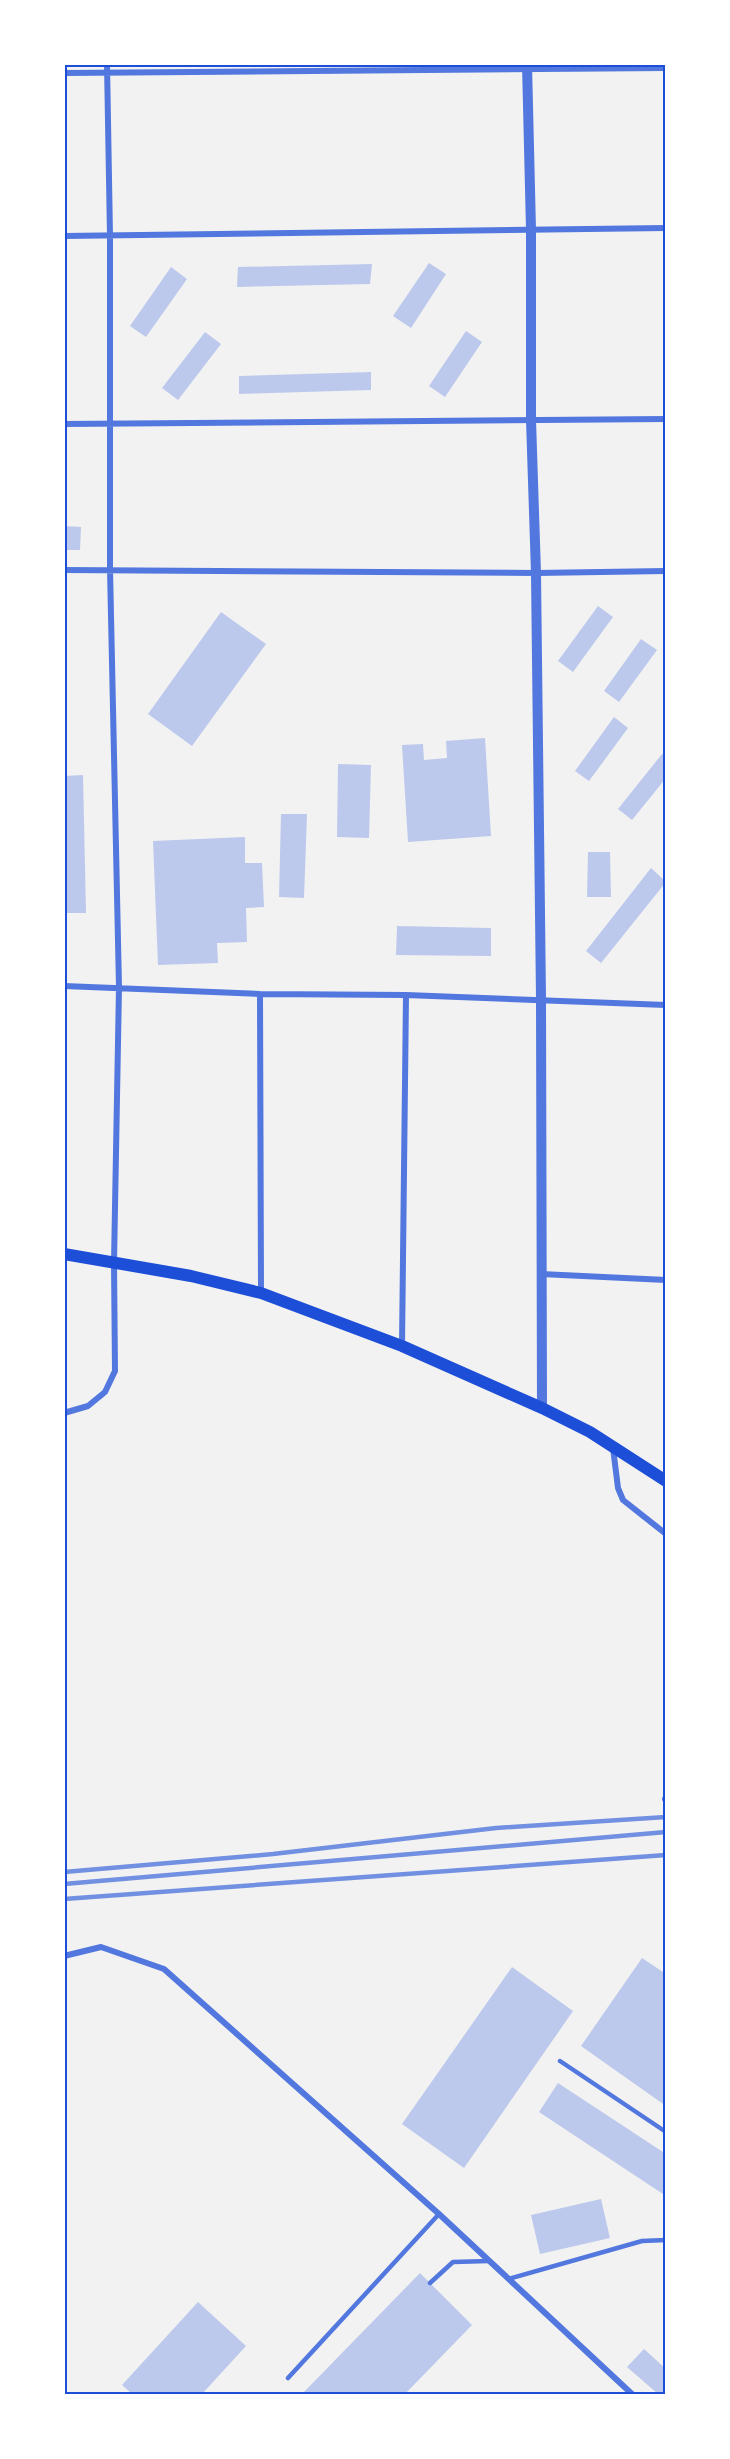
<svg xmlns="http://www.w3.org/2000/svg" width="730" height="2459" font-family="'PT Sans',sans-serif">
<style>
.building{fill:#bdc9ec}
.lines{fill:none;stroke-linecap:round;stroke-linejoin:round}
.service{stroke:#5277de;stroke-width:4.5}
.minor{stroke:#5277de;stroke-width:6}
.tertiary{stroke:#5277de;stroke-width:10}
.secondary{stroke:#1d4ed8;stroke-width:12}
.rail{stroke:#7290e2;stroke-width:4.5}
.neatline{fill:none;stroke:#1d4ed8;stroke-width:2}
</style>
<rect width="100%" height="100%" fill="#f2f2f2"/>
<!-- building -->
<path class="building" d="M 429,263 L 446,274 L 411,328 L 393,316 Z
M 372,264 L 370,284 L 237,287 L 238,267 Z
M 171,267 L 187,279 L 146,337 L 130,326 Z
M 466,331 L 482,342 L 445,397 L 429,386 Z
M 205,332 L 221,344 L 178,400 L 162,388 Z
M 371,372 L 371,390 L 239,394 L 239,376 Z
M 64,526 L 81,527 L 80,550 L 64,550 Z
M 598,606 L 613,617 L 573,672 L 558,661 Z
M 221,612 L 266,644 L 192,746 L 148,714 Z
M 641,639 L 657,650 L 619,702 L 604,691 Z
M 614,717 L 628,728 L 589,781 L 575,771 Z
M 485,738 L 491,836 L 408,842 L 402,745 L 423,744 L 424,760 L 447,758 L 446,741 Z
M 662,754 L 666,756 L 666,778 L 632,820 L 618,809 Z
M 338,764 L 371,765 L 369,838 L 337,837 Z
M 83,775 L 86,913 L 64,913 L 64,776 Z
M 281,814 L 307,814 L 304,898 L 279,897 Z
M 245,837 L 245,863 L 262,863 L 264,907 L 246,908 L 247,942 L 217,943 L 218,963 L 158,965 L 153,841 Z
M 588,852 L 610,852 L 611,897 L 587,897 Z
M 651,868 L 666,882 L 601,963 L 586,951 Z
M 397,926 L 491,928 L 491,956 L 396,955 Z
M 642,1958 L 666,1974 L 666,2106 L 581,2046 Z
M 512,1967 L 573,2011 L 464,2168 L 402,2124 Z
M 558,2083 L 666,2154 L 666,2196 L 539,2112 Z
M 601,2199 L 610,2238 L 540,2254 L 531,2215 Z
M 420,2273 L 472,2325 L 405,2394 L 302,2394 Z
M 198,2302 L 246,2346 L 202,2394 L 132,2394 L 122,2385 Z
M 644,2349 L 666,2369 L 666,2394 L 658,2394 L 627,2367 Z"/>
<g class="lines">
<!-- service -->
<path class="service" d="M 560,2061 L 666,2132
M 508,2279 L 642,2241 L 666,2240
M 430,2283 L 453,2262 L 489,2261
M 288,2378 L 439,2214"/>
<!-- minor -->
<path class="minor" d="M 64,73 L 666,68
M 64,236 L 666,228
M 64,424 L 666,419
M 64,570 L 536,573 L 666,571
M 64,986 L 260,994 L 406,995 L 666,1005
M 260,994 L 261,1293
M 541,1274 L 666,1280
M 402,1346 L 406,995
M 64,1413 L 88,1406 L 105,1392 L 115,1371 L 114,1263 L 119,987 L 110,569 L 110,236 L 107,64
M 613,1448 L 618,1488 L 623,1500 L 666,1534
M 665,1799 L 666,1799
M 64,1956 L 101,1947 L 164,1969 L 439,2214 L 632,2394"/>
<!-- tertiary -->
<path class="tertiary" d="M 527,64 L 531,230 L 531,420 L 536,573 L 541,999 L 542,1408"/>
<!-- secondary -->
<path class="secondary" d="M 64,1254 L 191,1276 L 261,1293 L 402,1346 L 542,1408 L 590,1432 L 666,1481"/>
<!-- rail -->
<path class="rail" d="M 64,1872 L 273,1854 L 496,1828 L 666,1817
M 64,1884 L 666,1832
M 64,1899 L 666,1855"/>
</g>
<!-- border -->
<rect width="730" height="2459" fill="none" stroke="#ffffff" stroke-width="132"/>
<rect x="66" y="66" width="598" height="2327" class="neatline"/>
</svg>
